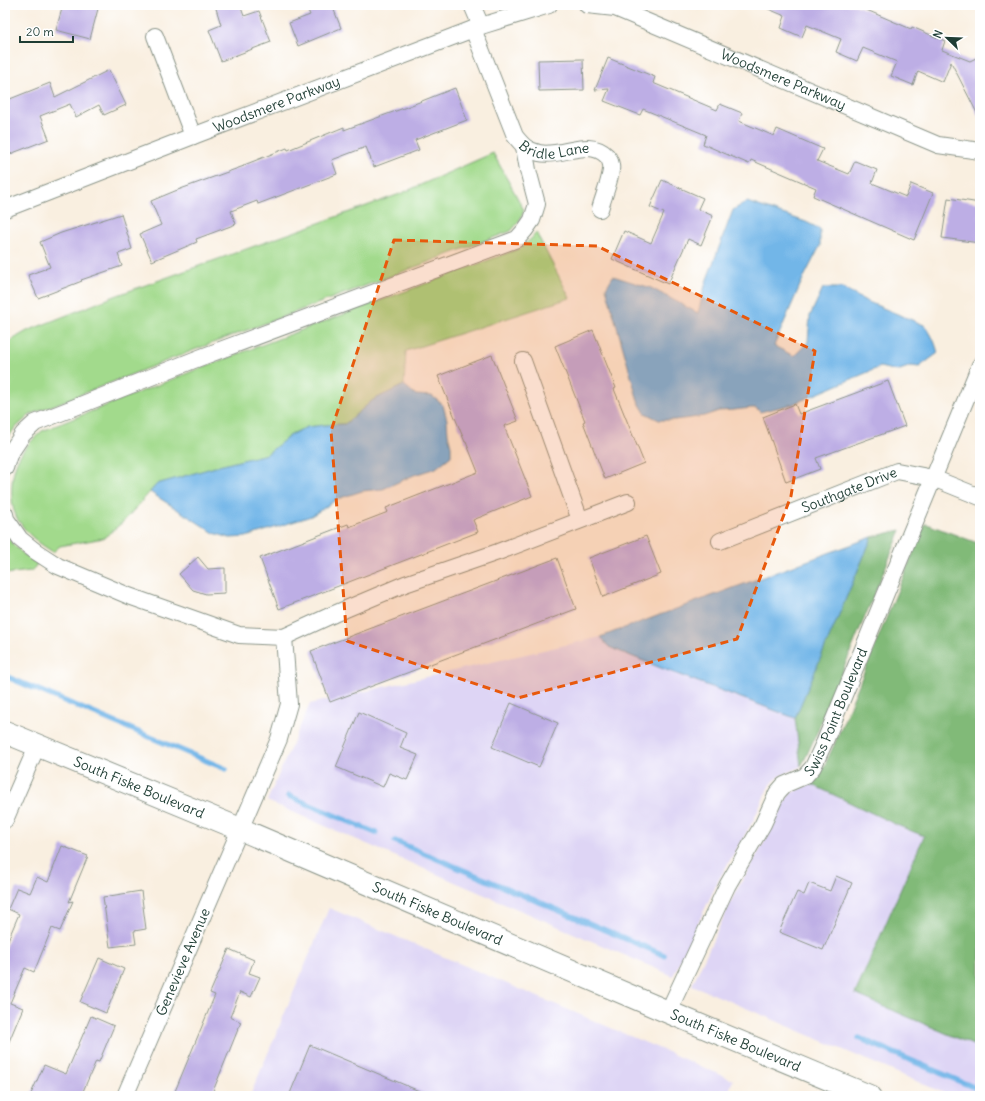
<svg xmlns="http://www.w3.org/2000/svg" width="985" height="1101" font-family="Delius,sans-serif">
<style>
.built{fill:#ded5f5}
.green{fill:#a2da8c;stroke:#608c60}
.forest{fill:#81ba78;stroke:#507c56}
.water{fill:#72b6e8;stroke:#487a8e}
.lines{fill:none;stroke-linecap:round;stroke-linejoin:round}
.stream{stroke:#72b6e8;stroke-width:5.5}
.building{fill:#bdaee5}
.street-casing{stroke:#8c968a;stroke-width:18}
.secondary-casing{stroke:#8c968a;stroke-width:24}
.street{stroke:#fff;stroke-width:16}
.secondary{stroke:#fff;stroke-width:22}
.marked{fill:#e8590c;fill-opacity:0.2;stroke:#e8590c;stroke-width:3;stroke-dasharray:8 5;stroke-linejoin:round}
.labels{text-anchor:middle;stroke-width:3;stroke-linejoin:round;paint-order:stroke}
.street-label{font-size:14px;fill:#1f3d34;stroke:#fff}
</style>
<rect width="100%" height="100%" fill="#fff"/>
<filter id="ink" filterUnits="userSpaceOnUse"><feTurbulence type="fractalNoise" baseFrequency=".025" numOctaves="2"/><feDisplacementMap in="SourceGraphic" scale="8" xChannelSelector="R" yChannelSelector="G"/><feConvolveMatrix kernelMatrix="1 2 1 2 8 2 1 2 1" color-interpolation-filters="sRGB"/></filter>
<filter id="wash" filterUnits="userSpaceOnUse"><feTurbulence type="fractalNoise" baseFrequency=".012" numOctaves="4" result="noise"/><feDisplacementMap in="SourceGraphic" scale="16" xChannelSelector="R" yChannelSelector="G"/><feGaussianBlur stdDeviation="0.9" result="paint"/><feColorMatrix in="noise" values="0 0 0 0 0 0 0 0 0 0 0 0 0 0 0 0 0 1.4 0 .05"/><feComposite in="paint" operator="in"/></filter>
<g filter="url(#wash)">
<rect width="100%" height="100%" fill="#f9efe0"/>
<!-- built -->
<path class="built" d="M 600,637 L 609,647 L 661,668 L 795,718 L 801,766 L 798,768 L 780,776 L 776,779 L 768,788 L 754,819 L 718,881 L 673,976 L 267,801 L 310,704 Z
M 811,784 L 897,825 L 924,836 L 855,993 L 980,1048 L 980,1096 L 951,1096 L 692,985 L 736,891 L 772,829 L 786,799 L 791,793 Z
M 329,908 L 733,1080 L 727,1096 L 250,1096 Z"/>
<!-- green -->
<path class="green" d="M 493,153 L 524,210 C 522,218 517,224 511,231 L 194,350 L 31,414 L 14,429 L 5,443 L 5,344 L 27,331 L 115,296 L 400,194 Z
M 536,232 L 570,298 L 406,351 L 404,385 L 373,400 L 345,424 L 326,425 L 307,427 L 292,434 L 267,454 L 219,466 L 157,484 L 124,521 L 104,538 L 60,546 L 53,552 C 40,544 29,536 21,524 C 19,522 17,519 16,516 C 9,502 11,473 18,459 C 24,448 33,439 42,431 L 203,367 L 521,248 L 533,237 Z
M 5,534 C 15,548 24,555 38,564 L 31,571 L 5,574 Z"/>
<!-- forest -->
<path class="forest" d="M 925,524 L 927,524 L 980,544 L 980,1048 L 855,994 L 924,836 L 897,825 L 811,784 L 822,771 L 834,745 Z
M 901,530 L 815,737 L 804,761 L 801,766 L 795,718 L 872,537 Z"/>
<!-- water -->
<path class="water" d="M 747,202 L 806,222 L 820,229 L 820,246 L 801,283 L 774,346 L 794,356 L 808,342 L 810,316 L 823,288 L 842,288 L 866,301 L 924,325 C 932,334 935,342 938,353 L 919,367 L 911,366 L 897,371 L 880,367 L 793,404 L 760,412 L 756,408 L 751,408 L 734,410 L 719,411 L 704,416 L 691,418 L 674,420 L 659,420 L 645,413 L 638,401 L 606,288 L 613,276 L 651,288 L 698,313 L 706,282 L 733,210 Z
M 404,385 L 416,395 L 432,396 L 443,405 L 447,420 L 448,434 L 451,446 L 451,456 L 436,468 L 414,475 L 383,489 L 362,491 L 337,499 L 324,508 L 311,516 L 246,537 L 230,538 L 214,533 L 150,492 L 157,484 L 219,466 L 267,454 L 292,434 L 307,427 L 326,425 L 345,424 L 373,400 Z
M 872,537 L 795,718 L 661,668 L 609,647 L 600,637 Z"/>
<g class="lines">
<!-- stream -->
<path class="stream" d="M 5,676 L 226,769
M 289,796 L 376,833
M 395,841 L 664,955
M 859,1038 L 980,1090"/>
</g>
<g id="blocks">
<!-- building -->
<path class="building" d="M 63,5 L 99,5 L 90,39 L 56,30 Z
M 215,5 L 240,5 L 244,16 L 259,11 L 271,42 L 221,61 L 209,30 L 221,25 Z
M 306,5 L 332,5 L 341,28 L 298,46 L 289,23 L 310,15 Z
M 759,5 L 855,5 L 911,29 L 912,27 L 945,41 L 942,50 L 970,61 L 980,56 L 980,119 L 951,62 L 943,82 L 918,71 L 913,85 L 891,76 L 897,62 L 863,48 L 857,61 L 836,52 L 841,39 L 807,25 L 802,37 L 781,28 L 785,16 Z
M 608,58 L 655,77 L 653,83 L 717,110 L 720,104 L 742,113 L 739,121 L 774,136 L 777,129 L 823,149 L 817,161 L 849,174 L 855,161 L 877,170 L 872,183 L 906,197 L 911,184 L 933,193 L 914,240 L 813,196 L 816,188 L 751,160 L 749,164 L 703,144 L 706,135 L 643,109 L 640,115 L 604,101 L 609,89 L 595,90 Z
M 583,59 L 584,90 L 539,91 L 538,60 Z
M 109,70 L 126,105 L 104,115 L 99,105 L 76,117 L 70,104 L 40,116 L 49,139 L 5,156 L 5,101 L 50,83 L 55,97 Z
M 455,88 L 467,120 L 415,140 L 419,150 L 374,167 L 366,147 L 332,160 L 337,174 L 258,204 L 257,201 L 231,211 L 236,224 L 196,239 L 197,242 L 152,261 L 140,234 L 161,225 L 151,201 L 175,191 L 244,166 L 244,165 L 287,148 L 288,150 L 344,127 L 344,130 L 404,108 Z
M 662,180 L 703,198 L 698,209 L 713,216 L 701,245 L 688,239 L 668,284 L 612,259 L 624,231 L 651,243 L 664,213 L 650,207 Z
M 948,198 L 980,203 L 980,243 L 942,238 Z
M 121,214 L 132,249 L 118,254 L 122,266 L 81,280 L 82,281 L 38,298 L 28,275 L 50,267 L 40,242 L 61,233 Z
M 593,330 L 616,388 L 614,389 L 644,463 L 605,479 L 583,422 L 585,421 L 555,346 Z
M 492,355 L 518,421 L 504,426 L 532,496 L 473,520 L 478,532 L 279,609 L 260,558 L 348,524 L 349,527 L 388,512 L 386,508 L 478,472 L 466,442 L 465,442 L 438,376 Z
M 888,381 L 905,426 L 816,458 L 820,469 L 786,482 L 763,417 L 795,404 L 799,414 Z
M 646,536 L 661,574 L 603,597 L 589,558 Z
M 198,557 L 208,569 L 225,568 L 225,593 L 206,594 L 193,590 L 179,574 Z
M 557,558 L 576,609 L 330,702 L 311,651 Z
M 511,703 L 558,723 L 539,767 L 492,747 Z
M 359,712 L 406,733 L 400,748 L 418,755 L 407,780 L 389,773 L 383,787 L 336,767 Z
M 62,846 L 88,856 L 69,902 L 73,901 L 60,931 L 52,928 L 34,972 L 25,968 L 10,1003 L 23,1008 L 5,1051 L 5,947 L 19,914 L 8,909 L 17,888 L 30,893 L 37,877 L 48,882 Z
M 836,876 L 852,883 L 823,950 L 779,932 L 797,892 L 804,895 L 809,883 L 830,891 Z
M 141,891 L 146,929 L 134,931 L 136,944 L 110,947 L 103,897 Z
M 229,949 L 254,960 L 249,973 L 260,977 L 251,997 L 240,992 L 230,1017 L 241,1022 L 211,1096 L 173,1096 L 215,995 L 210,993 Z
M 99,958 L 124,969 L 106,1013 L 80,1002 Z
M 91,1016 L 114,1026 L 99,1062 L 96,1061 L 81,1096 L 30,1096 L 44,1065 L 66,1074 Z
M 310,1045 L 431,1096 L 289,1096 Z"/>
</g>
</g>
<g filter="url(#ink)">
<use href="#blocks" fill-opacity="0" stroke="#8c968a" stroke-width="1"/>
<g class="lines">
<defs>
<g id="street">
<path d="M 472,5 L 481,26"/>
<path id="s1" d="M 587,5 L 615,8 L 938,145 L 980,151"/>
<path id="s2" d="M 473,29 L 515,136 C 523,146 527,150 539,153 C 561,158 589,137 607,156 C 610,159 612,166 611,170 C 610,181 603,198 600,209"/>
<path d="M 155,36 L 193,136"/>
<path id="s3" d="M 5,209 L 193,136 L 481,26 L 549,5"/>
<path d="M 523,361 L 580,520"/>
<path d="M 5,468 L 9,455 L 23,434 L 35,423 L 199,358 L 517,239 L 525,230 L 532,220 L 537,204 L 528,170 L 524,147"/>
<path d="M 5,514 L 6,519 L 20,539 L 35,551 L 58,566 L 129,596 L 239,635 L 284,637 L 334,614 L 405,584 L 498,552 L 628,502"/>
<path id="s4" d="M 720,541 L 897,471 L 933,478 L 980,497"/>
<path d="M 5,820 L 37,746"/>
<path id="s5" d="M 668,1012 L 727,886 L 763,824 L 777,793 L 784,785 L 805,776 L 813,767 L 825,741 L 980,365"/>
<path id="s6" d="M 125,1096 L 279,739 L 289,704 L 284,637"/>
</g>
<g id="secondary">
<path id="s7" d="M 5,732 L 240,829 L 668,1012 L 869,1096"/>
</g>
</defs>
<!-- street casing -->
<use href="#street" class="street-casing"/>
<!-- secondary casing -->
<use href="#secondary" class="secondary-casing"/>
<!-- street -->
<use href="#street" class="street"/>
<!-- secondary -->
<use href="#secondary" class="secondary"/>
</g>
</g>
<!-- marked area -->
<path class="marked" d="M 394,240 L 597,246 L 815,351 L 791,496 L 737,639 L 518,698 L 347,641 L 331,431 Z"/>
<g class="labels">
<!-- street labels -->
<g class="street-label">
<text dy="5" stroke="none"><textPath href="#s1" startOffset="211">Woodsmere Parkway</textPath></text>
<text dy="5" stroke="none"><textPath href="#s3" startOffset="291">Woodsmere Parkway</textPath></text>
<text dy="5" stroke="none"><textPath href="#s2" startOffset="160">Bridle Lane</textPath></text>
<text dy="5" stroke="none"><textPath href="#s4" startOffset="139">Southgate Drive</textPath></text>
<text dy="5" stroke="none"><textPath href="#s5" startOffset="350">Swiss Point Boulevard</textPath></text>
<text dy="5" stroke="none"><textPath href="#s7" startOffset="145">South Fiske Boulevard</textPath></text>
<text dy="5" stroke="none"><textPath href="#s7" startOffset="469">South Fiske Boulevard</textPath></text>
<text dy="5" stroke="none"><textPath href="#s6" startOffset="146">Genevieve Avenue</textPath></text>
<text dy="5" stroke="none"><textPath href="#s7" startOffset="793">South Fiske Boulevard</textPath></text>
</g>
</g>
<!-- margin -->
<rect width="985" height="1101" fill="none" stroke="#fff" stroke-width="20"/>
<!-- north arrow -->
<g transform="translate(947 38) rotate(293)" stroke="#ffffff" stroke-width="3" paint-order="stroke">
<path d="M0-3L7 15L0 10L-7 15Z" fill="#1f3d34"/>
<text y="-6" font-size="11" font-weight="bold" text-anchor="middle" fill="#1f3d34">N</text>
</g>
<!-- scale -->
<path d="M20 36v6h53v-6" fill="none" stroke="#1f3d34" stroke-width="2"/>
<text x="26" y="36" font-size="12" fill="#1f3d34" stroke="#ffffff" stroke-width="3" paint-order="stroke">20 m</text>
</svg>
